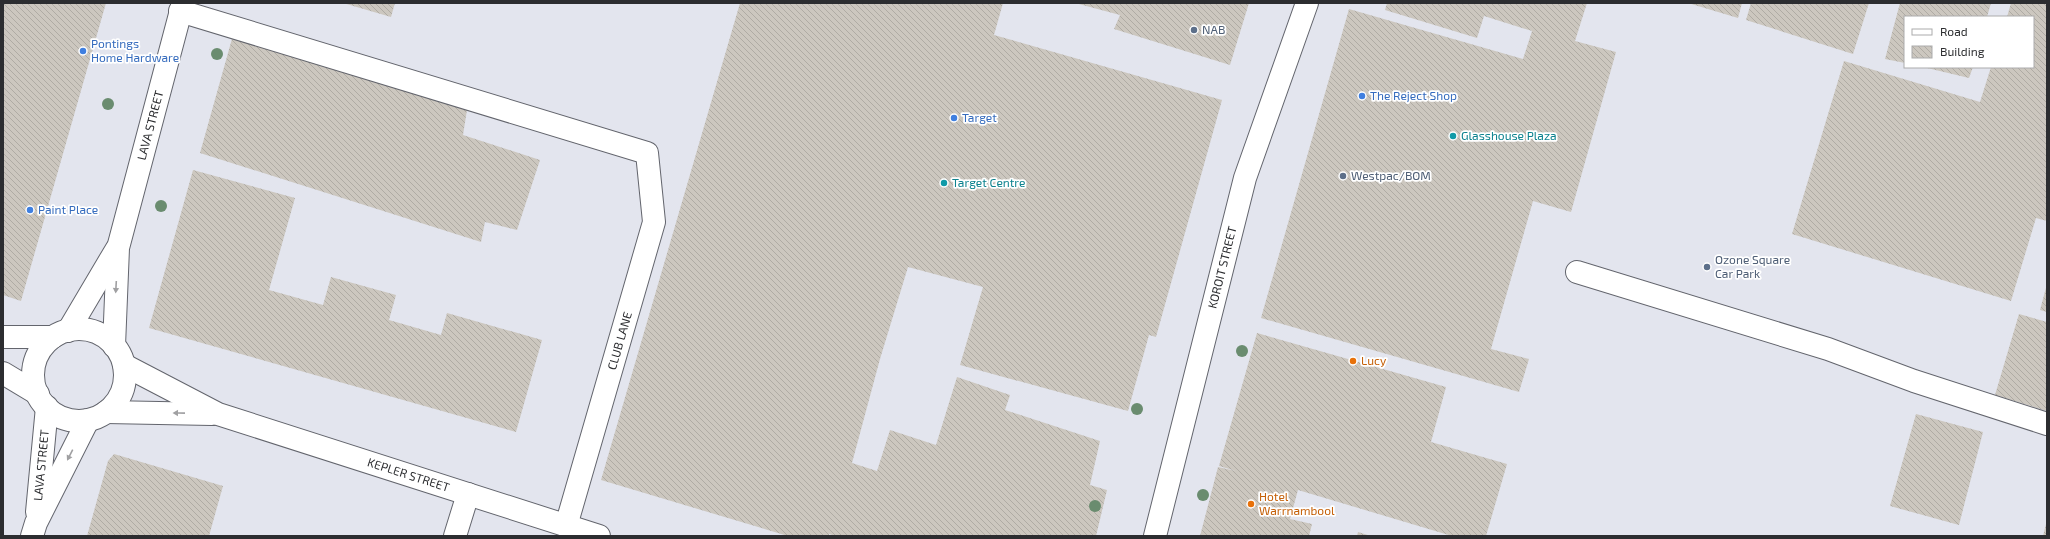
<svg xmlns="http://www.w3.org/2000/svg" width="2050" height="539" font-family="'Exo 2',sans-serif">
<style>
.building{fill:url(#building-back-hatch)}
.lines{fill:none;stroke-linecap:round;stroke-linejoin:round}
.minor-casing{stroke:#63656d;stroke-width:24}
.minor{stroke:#fff;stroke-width:22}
.tree{fill:#6a8c6f}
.oneway{fill:#a0a0a2}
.service-dot{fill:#5c6f8a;stroke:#fff;stroke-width:1.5}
.shop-dot{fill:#3f7fe0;stroke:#fff;stroke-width:1.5}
.culture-dot{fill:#0f9aa8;stroke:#fff;stroke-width:1.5}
.food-dot{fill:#e8710a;stroke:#fff;stroke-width:1.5}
.labels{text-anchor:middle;stroke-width:3.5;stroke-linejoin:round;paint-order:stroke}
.service-label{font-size:12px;fill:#4e5e75;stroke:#fff;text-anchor:start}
.shop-label{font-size:12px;fill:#366cbe;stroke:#fff;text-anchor:start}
.street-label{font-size:12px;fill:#2c2d30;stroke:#fff}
.culture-label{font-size:12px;fill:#0d838f;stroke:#fff;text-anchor:start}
.food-label{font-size:12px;fill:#c56008;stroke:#fff;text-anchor:start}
</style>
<defs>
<pattern id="building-back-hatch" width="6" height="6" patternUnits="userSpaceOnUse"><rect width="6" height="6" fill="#ccc7bf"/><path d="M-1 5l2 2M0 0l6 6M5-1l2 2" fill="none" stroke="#afaba4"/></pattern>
</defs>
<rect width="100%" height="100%" fill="#e3e5ee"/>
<!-- building -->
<path class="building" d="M 3,3 L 106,3 L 21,301 L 3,295 Z
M 343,3 L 395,3 L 391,17 Z
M 740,3 L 1003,3 L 994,35 L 1222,100 L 1156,337 L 1149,335 L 1128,411 L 960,365 L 983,287 L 908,267 L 880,359 L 852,463 L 877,471 L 890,430 L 936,445 L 957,377 L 1010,395 L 1005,410 L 1100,441 L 1090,485 L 1107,490 L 1096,536 L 835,536 L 829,534 L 829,536 L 788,536 L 601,480 Z
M 1075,3 L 1249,3 L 1230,65 L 1114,29 L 1120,15 Z
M 1387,3 L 1587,3 L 1575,41 L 1616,52 L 1571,212 L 1533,201 L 1491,349 L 1529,359 L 1519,392 L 1261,318 L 1349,9 L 1523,59 L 1532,31 L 1484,16 L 1477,38 L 1385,10 Z
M 1688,3 L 1742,3 L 1738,18 Z
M 1751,3 L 1869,3 L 1853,54 L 1746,20 Z
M 1900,3 L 1991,3 L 1987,17 L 1905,17 L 1905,63 L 1885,59 Z
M 2011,3 L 2047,3 L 2047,221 L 2036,218 L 2011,301 L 1792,234 L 1844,61 L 1980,102 L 1991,67 L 2033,67 L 2033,17 L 2007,17 Z
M 235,28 L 471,100 L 467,110 L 463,135 L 540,160 L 517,230 L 485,222 L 481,242 L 200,153 Z
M 1923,67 L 1973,67 L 1969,78 Z
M 193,170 L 295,198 L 269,290 L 323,305 L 331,277 L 396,295 L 389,320 L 441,335 L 447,313 L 542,340 L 516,432 L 149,328 Z
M 2047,284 L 2047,312 L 2040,310 Z
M 2019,314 L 2047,322 L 2047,411 L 1995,395 Z
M 1257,333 L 1446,387 L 1431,442 L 1507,464 L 1486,536 L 1452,536 L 1298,490 L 1290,519 L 1312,524 L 1309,536 L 1200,536 L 1218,467 L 1236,471 L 1219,466 Z
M 1916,414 L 1983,432 L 1959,525 L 1890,506 Z
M 114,454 L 223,486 L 209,536 L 87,536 L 108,461 Z
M 2046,524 L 2047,536 L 2043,536 Z
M 1358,532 L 1371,536 L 1357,536 Z"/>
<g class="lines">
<defs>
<g id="minor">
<path d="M 180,11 L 647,153 L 654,222 L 566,526"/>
<path d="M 1577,272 L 1828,349 L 1914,381 L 2047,424"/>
<circle cx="79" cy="375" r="46"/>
<path d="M 68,331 L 116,250"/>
<path d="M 3,337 L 53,337"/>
<path id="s1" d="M 114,346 L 118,248 L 183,3"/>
<path id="s2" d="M 124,365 L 218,414 L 599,536"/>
<path d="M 3,373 L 38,394"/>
<path d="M 106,412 L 212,414"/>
<path id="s3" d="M 37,512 L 47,407"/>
<path d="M 32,536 L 36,523 L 88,420"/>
<path d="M 455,536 L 468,494"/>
<path id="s4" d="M 1155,536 L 1245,178 L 1307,3"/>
</g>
</defs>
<!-- minor casing -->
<use href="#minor" class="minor-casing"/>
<!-- minor -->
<use href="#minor" class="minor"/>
</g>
<!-- trees -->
<g class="tree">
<circle cx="217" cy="54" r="6"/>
<circle cx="108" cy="104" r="6"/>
<circle cx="161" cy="206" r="6"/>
<circle cx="1242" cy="351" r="6"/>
<circle cx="1137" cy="409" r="6"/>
<circle cx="1203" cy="495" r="6"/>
<circle cx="1095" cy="506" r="6"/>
</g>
<!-- one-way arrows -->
<defs><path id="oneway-solid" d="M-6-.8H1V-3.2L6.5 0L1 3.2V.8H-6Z"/></defs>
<g class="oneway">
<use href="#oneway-solid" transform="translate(116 287) rotate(93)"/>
<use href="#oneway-solid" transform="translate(179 413) rotate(-179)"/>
<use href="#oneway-solid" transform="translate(70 455) rotate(117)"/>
</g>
<!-- markers -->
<g class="service-dot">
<circle cx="1194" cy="30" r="4"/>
<circle cx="1343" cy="176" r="4"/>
<circle cx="1707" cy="267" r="4"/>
</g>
<g class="shop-dot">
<circle cx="83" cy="51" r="4"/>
<circle cx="1362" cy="96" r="4"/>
<circle cx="954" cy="118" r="4"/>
<circle cx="30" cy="210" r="4"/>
</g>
<g class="culture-dot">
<circle cx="1453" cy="136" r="4"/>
<circle cx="944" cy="183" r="4"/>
</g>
<g class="food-dot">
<circle cx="1353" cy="361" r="4"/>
<circle cx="1251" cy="504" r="4"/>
</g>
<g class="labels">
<!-- service labels -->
<g class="service-label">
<text x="1202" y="34">NAB</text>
<text x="1351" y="180">Westpac/BOM</text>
<text x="1715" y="264">Ozone Square<tspan x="1715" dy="14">Car Park</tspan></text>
</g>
<!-- shop labels -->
<g class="shop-label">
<text x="91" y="48">Pontings<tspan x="91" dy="14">Home Hardware</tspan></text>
<text x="1370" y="100">The Reject Shop</text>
<text x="962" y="122">Target</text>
<text x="38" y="214">Paint Place</text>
</g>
<!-- street labels -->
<g class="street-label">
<text dy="4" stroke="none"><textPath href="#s1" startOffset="225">LAVA STREET</textPath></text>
<text dy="4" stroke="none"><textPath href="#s4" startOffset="277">KOROIT STREET</textPath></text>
<text transform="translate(620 341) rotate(-74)" y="4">CLUB LANE</text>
<text dy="4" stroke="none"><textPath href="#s3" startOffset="47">LAVA STREET</textPath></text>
<text dy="4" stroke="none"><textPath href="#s2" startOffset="306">KEPLER STREET</textPath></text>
</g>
<!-- culture labels -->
<g class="culture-label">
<text x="1461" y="140">Glasshouse Plaza</text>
<text x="952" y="187">Target Centre</text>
</g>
<!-- food labels -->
<g class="food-label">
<text x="1361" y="365">Lucy</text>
<text x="1259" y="501">Hotel<tspan x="1259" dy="14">Warrnambool</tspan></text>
</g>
</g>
<!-- border -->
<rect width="2050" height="539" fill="none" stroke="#2c2d30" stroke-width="8"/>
<!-- legend -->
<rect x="1904" y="16" width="130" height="52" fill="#ffffff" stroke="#ababac"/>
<rect x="1912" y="29" width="20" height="6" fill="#ffffff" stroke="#ababac"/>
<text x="1940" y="36" font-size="12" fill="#2c2d30">Road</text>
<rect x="1912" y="46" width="20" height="12" fill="url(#building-back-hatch)" stroke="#ababac"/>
<text x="1940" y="56" font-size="12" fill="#2c2d30">Building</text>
</svg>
